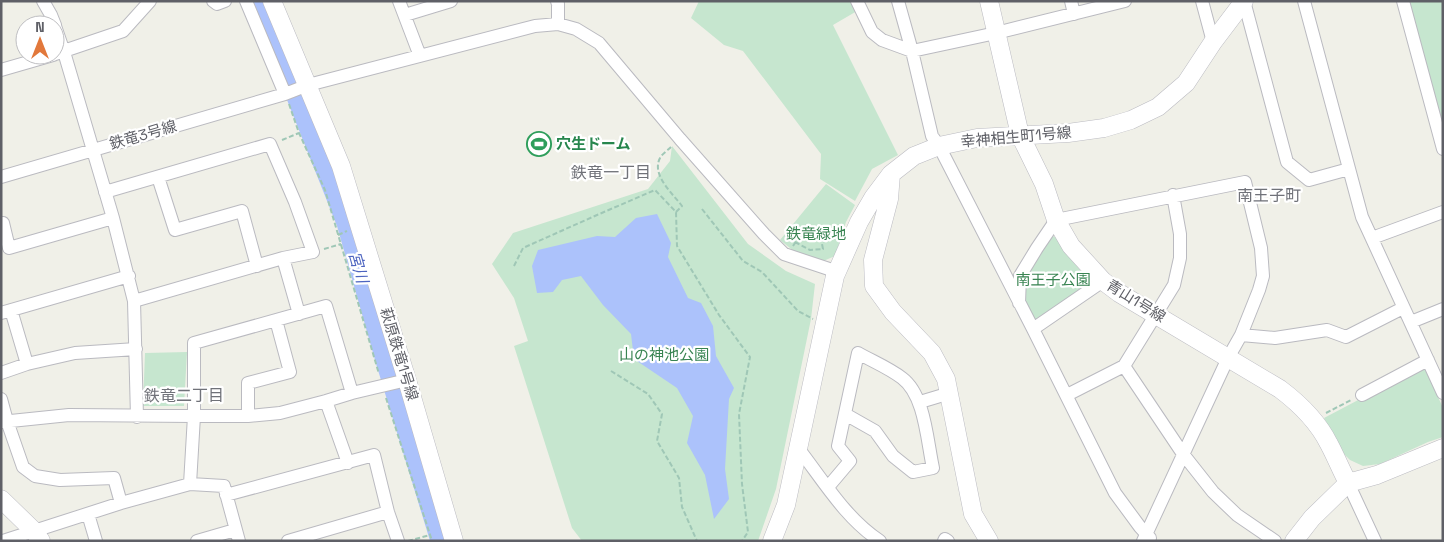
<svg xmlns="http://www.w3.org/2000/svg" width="1444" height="542" font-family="'Space Grotesk','Noto Sans JP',sans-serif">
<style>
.green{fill:#c6e6cf}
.water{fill:#acc2fb}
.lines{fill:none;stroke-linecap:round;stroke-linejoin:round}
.river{stroke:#acc2fb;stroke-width:19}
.street-casing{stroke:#babac0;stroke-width:14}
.secondary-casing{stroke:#bbbbc2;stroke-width:19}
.path{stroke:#9fc7b6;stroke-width:2;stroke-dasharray:5 2.5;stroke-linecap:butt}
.street{stroke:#fff;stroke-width:12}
.secondary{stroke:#fff;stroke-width:18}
.labels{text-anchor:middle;stroke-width:4.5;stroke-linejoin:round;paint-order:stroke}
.street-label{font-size:15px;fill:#5f6067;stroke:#fff}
.leisure-label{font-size:15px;font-weight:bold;fill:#27864d;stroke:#fff;text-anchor:start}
.park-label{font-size:15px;fill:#398452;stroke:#fff}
.neighbourhood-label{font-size:16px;fill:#707279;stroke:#fff}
.water-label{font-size:16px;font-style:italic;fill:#4e65c0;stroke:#fff}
</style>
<rect width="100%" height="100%" fill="#f0f0e8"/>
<!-- green -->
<path class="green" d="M 699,1 L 853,1 L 857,11 L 833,25 L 898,155 L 872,169 L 855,201 L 820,179 L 821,154 L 743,51 L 724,45 L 691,18 Z
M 1409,1 L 1443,1 L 1443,129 Z
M 672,146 L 748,244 L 786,271 L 815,284 L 811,319 L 776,489 L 758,541 L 582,541 L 572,528 L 514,346 L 528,341 L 514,298 L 492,264 L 513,233 L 648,189 L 670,161 Z
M 826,184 L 855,205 L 846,222 L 835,256 L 821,262 L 795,252 L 780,240 Z
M 1051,236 L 1056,237 L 1069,257 L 1092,284 L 1035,321 L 1026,306 L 1024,293 L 1026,276 Z
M 187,352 L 184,406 L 143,406 L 145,353 Z
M 1419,368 L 1426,370 L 1443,408 L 1443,437 L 1428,442 L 1380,464 L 1363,466 L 1350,460 L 1343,453 L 1324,418 Z"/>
<!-- water -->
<path class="water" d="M 657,214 L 671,243 L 668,257 L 688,298 L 701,303 L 713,326 L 716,356 L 734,388 L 729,399 L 725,469 L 729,499 L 714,519 L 705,475 L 687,443 L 693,416 L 677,388 L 634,359 L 631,334 L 603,305 L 581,276 L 562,280 L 553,292 L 537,293 L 532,266 L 538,250 L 597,236 L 615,237 L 636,218 Z"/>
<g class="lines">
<!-- river -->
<path class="river" d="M 258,1 L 346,223 L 386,364 L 440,541"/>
<defs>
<path id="street" d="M 43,1 L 51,15 L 55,25
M 213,1 L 217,4 L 225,1
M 246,1 L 285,94
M 399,1 L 420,56
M 557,1 L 558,4 L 558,24
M 857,1 L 872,32 L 882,40 L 912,51 L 996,33 L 1125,1
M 898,1 L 912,51 L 932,136 L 939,146 L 1033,329 L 1115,493 L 1140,527 L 1150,538
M 1071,1 L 1074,14
M 1202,1 L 1213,42
M 1244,1 L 1287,162 L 1309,180 L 1349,169
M 1304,1 L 1362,217 L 1443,393
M 1403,1 L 1443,149
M 405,15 L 451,1
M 55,26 L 64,52 L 113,218 L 134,301 L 137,417
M 55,54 L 123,31 L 150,1
M 1,70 L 53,55
M 1,177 L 285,94 L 308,85 L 535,26 L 558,24 L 576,29 L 599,43 L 680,139 L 764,234 L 784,254 L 829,269 L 835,276
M 158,177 L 175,230 L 242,211 L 257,266
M 105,192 L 270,144 L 295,202 L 313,252 L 283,258 L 134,301
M 1,224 L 3,223 L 9,248 L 113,218
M 1372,238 L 1443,212
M 283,258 L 299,314
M 1019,303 L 1020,276 L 1037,248 L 1056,220 L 1245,182 L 1261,248 L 1263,276 L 1259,290 L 1241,335 L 1228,358 L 1143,541
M 11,310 L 27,364
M 1,313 L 129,276
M 1411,322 L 1443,309
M 1033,329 L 1103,281
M 1241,335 L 1275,338 L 1327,330 L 1346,337 L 1403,308
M 1124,366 L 1183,454 L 1213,492 L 1237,515 L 1275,541
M 1,373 L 27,364 L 75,353 L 136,349
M 1067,395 L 1124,366 L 1174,285 L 1180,258 L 1180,234 L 1173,195
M 1362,395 L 1428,360
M 1,399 L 7,421 L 23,467 L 35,476 L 60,480 L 114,478 L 121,503
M 326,401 L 348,463
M 920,402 L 950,393
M 248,416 L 248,383 L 290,372 L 276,320
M 1,422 L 69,415 L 194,416 L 248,416 L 280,413 L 326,401 L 352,393 L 407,380
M 798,448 C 823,480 845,518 880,541
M 1348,483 L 1375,541
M 190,484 L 194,416 L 194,343 L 326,306 L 352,393
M 828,487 L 850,461 L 838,446 L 858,353 C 872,361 889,368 902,378 C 925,395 927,441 933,468 L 913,472 L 893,456 L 875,431 L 845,414
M 226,495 L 374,455 L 388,512 L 398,541
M 88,514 L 96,541
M 3,541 L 121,503 L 190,484 L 224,486 L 239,541
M 197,541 L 235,530
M 288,541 L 388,512
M 944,541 L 945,539 L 948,541"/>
<path id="secondary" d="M 272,1 L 341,166 L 407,380 L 454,541
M 989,1 L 1020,135 L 1044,184 L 1056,220 L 1071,246 L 1103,281 L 1119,293 L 1280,389 C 1300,404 1318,422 1329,444 C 1336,457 1341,470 1348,483
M 891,174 L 889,199 L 873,260 L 874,286 L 893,312 L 932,353 L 946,379 L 973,514 L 989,541
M 1,499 L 34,531 L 41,541
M 772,541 L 786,505 L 835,276 L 859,222 L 873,198 L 891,174 L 914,156 L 939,146 L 977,138 L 1068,133 L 1104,128 L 1131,120 L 1158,107 L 1186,83 L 1213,42 L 1244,1
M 1294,541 L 1312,518 L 1348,483 L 1377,475 L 1443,448"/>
</defs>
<!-- street casing -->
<use href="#street" class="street-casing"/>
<!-- secondary casing -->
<use href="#secondary" class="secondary-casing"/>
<!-- path -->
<path class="path" d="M 289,104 L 299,133 L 325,190 L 379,374
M 282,140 L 299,133
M 671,147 C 668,150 662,154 660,158 C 651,175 673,194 682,206 L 676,212 L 675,211
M 702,209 L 743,261 L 762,272 L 798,311 L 813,319
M 338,235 L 347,231
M 795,242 L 810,250 L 823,249 L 822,244 L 830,234
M 793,246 L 807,225
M 324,249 L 341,244
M 514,266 L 523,248 L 597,215 L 655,190 L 676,212 L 677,246 L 719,315 L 750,357 L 739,414 L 742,484 L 748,532 L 742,541
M 611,371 L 648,394 L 662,414 L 657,441 L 679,478 L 682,507 L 697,541
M 386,398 L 432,541
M 1326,413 L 1351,400
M 408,541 L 430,535"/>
<!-- street -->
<use href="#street" class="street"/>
<!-- secondary -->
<use href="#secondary" class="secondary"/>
</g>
<!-- icons -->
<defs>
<symbol id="stadium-ring" viewBox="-11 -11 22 22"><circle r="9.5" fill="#fff" stroke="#2e9e5b" stroke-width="1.5"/><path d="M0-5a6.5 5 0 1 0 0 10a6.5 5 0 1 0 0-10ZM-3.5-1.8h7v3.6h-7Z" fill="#2e9e5b"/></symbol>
</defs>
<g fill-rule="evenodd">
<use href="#stadium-ring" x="525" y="130" width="28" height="28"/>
</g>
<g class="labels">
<!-- street labels -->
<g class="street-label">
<text transform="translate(143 135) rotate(-16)" y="5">鉄竜3号線</text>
<text transform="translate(1016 137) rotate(-5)" y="5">幸神相生町1号線</text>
<text transform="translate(1136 301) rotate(32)" y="5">青山1号線</text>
<text transform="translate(399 354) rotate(73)" y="5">萩原鉄竜1号線</text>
</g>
<!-- leisure labels -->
<g class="leisure-label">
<text x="556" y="149">穴生ドーム</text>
</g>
<!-- park labels -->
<g class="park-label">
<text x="816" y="239">鉄竜緑地</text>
<text x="1053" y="285">南王子公園</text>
<text x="664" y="360">山の神池公園</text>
</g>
<!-- neighbourhood labels -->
<g class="neighbourhood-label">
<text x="611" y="178">鉄竜一丁目</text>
<text x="1269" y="201">南王子町</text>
<text x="184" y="401">鉄竜二丁目</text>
</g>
<!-- water labels -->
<g class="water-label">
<text transform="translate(359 267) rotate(74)" y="6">宮川</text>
</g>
</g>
<!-- border -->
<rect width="1444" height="542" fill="none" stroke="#5f6067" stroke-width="5"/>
<!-- north arrow -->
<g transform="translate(40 40)"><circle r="24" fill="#ffffff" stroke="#bfbfc2"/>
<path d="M0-4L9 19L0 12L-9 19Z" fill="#e2783b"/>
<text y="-8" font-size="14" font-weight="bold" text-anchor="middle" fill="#5f6067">N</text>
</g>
</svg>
